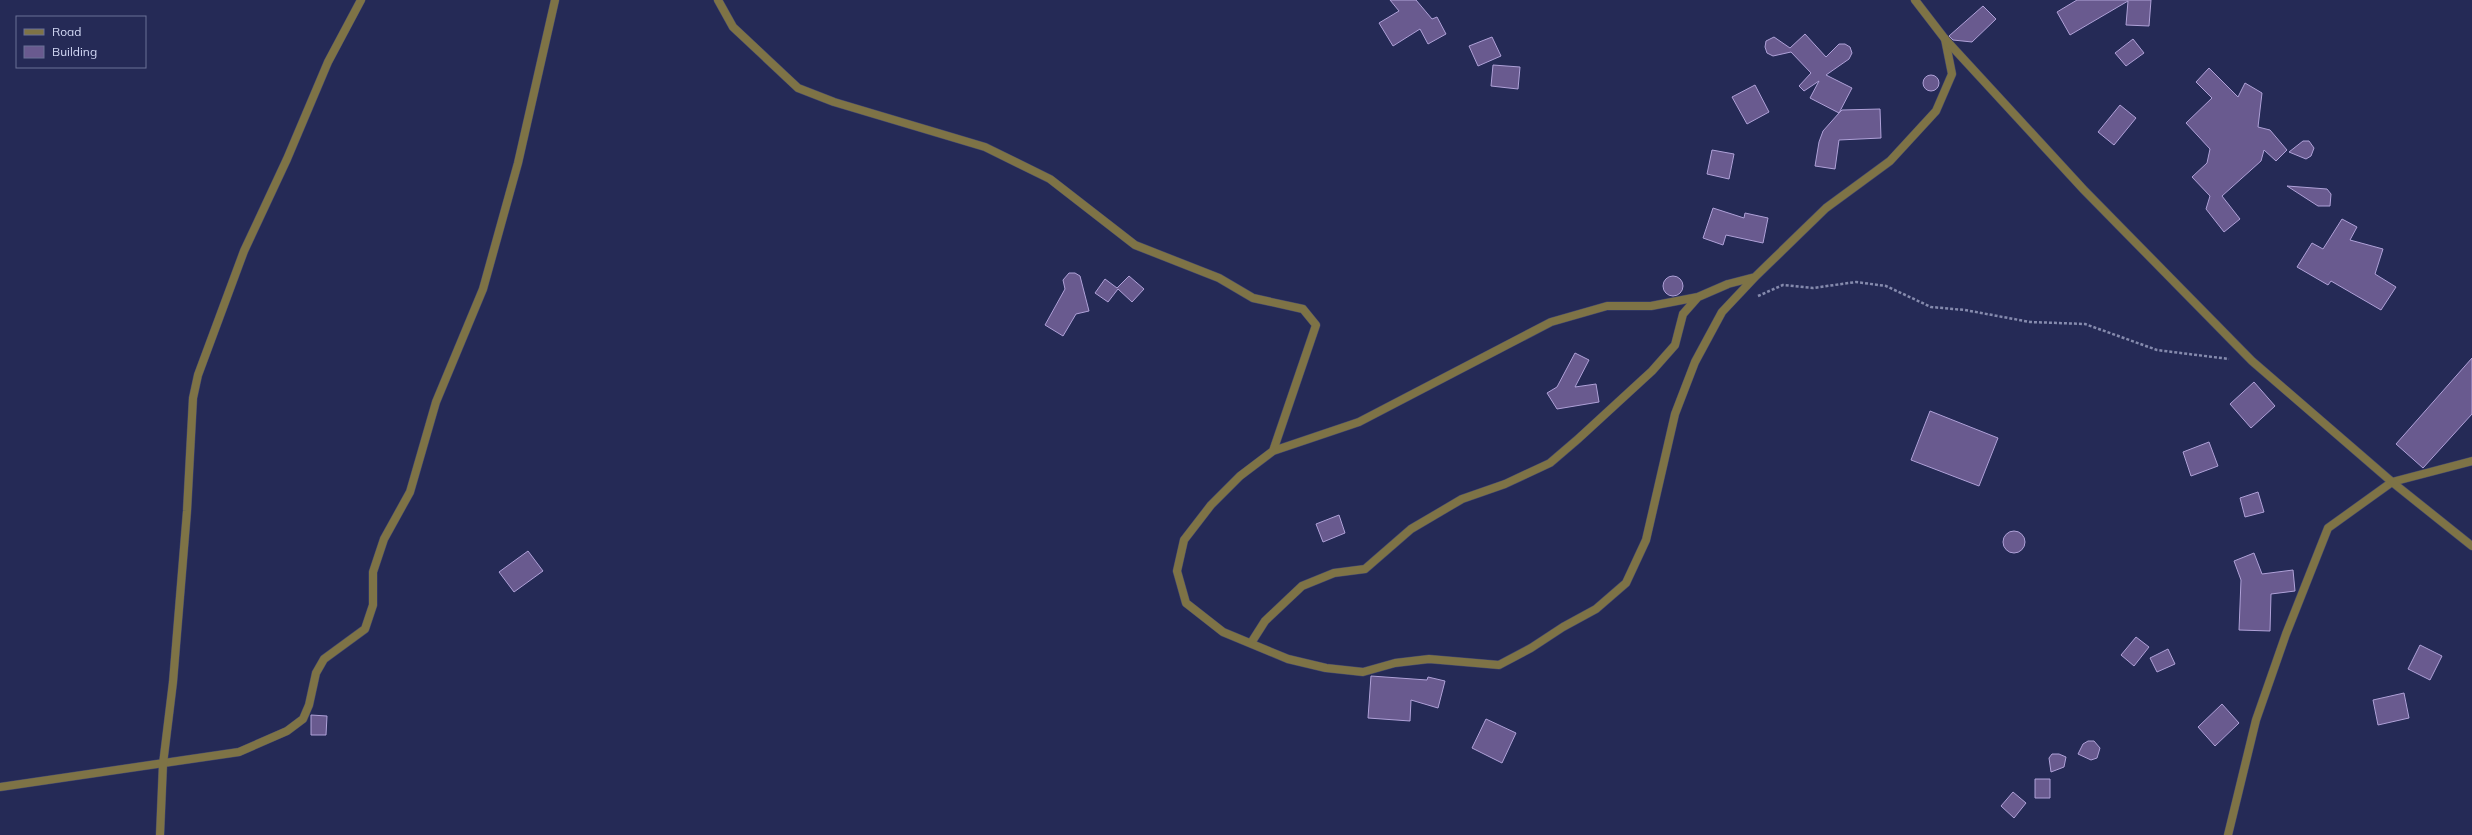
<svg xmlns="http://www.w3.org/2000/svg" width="2472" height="835" font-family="Mulish,sans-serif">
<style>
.building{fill:#695a8f;stroke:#afa1d8}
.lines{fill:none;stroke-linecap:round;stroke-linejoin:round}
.minor-casing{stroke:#41466f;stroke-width:9}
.tertiary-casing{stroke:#41466f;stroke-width:9}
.path{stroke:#858aad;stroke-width:2.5;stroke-dasharray:3 2;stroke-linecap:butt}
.minor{stroke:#7e7346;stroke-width:8}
.tertiary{stroke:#7e7346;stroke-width:8}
</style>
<rect width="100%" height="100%" fill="#252a56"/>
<!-- building -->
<path class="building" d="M 1390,0 L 1416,0 L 1432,19 L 1437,17 L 1446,34 L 1428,44 L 1420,29 L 1393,46 L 1379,23 L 1399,11 Z
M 2077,0 L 2151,0 L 2149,26 L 2126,25 L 2128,1 L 2070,35 L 2057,12 Z
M 1983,6 L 1996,19 L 1972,42 L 1953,40 L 1949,36 Z
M 1805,34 L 1826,57 L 1839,44 L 1845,44 L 1850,47 L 1852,53 L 1849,59 L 1826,75 L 1852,88 L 1839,113 L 1842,110 L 1880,109 L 1881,138 L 1839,140 L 1835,169 L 1815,166 L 1819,142 L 1823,131 L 1839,113 L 1810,98 L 1819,81 L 1804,91 L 1799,86 L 1811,73 L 1791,52 L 1773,56 L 1767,53 L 1765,47 L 1766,41 L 1774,37 L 1790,48 Z
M 1492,37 L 1501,56 L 1478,66 L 1469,46 Z
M 2133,39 L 2144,53 L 2126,66 L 2115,53 Z
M 1493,65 L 1520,67 L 1518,89 L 1491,86 Z
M 2209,68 L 2238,97 L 2245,83 L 2262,93 L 2258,127 L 2270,130 L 2287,150 L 2276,161 L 2264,150 L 2261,161 L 2222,196 L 2240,219 L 2224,232 L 2206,209 L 2210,196 L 2192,177 L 2207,163 L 2210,149 L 2186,123 L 2212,98 L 2196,82 Z
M1923 83a8 8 0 1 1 16 0a8 8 0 1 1-16 0Z
M 1755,85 L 1769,112 L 1747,124 L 1732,97 Z
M 2120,105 L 2136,118 L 2114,145 L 2098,132 Z
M 2303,141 L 2309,141 L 2314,148 L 2311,156 L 2306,159 L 2289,152 Z
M 1712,150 L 1734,154 L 1729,179 L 1707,174 Z
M 2287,186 L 2327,189 L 2331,194 L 2330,206 L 2318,206 Z
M 1713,208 L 1744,218 L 1745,213 L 1768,218 L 1763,243 L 1726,235 L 1723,245 L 1703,238 Z
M 2342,219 L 2357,227 L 2350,240 L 2383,249 L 2375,274 L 2396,287 L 2381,310 L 2331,281 L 2328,285 L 2297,267 L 2312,243 L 2323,249 Z
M 1069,273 L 1075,273 L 1080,276 L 1089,311 L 1076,314 L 1063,336 L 1045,325 L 1065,289 L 1063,280 Z
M 1129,276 L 1144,289 L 1132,302 L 1118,289 L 1108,302 L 1095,293 L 1105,279 L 1117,288 Z
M1663 286a10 10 0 1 1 20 0a10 10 0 1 1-20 0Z
M 1575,353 L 1589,360 L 1575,387 L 1596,384 L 1599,402 L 1557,409 L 1547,393 L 1557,387 Z
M 2472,358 L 2472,414 L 2423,468 L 2396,444 Z
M 2254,382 L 2275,406 L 2251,428 L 2230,404 Z
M 1930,411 L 1998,438 L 1979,486 L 1911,460 Z
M 2209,442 L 2218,466 L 2191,476 L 2183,452 Z
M 2258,492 L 2264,512 L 2245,517 L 2240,498 Z
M 1339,515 L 1345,533 L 1323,542 L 1316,524 Z
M2003 542a11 11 0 1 1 22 0a11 11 0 1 1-22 0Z
M 528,551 L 543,571 L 514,592 L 499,572 Z
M 2254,553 L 2262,574 L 2293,570 L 2295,591 L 2271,594 L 2270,631 L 2239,630 L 2241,580 L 2234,561 Z
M 2136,637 L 2149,647 L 2134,666 L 2121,655 Z
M 2420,645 L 2442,656 L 2430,680 L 2408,669 Z
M 2168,649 L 2175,664 L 2157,672 L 2150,658 Z
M 1371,676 L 1427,680 L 1428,677 L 1445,681 L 1438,708 L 1411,700 L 1410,721 L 1368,718 Z
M 2404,693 L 2409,718 L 2378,725 L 2373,700 Z
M 2222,704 L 2239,723 L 2215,746 L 2198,727 Z
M 311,715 L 327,716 L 326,735 L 311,735 Z
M 1486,719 L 1516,733 L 1502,763 L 1472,748 Z
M 2088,741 L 2094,741 L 2100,748 L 2097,758 L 2091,760 L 2078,754 L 2083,744 Z
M 2052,754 L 2059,754 L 2066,757 L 2064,767 L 2051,772 L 2049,758 Z
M 2035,779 L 2050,779 L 2050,798 L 2035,798 Z
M 2013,792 L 2026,803 L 2014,818 L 2001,806 Z"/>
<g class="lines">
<defs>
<path id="minor" d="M 718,0 L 733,27 L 798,88 L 834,102 L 985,147 L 1050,179 L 1135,245 L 1219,278 L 1253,298 L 1303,309 L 1316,325 L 1273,451
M 1698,297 L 1651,306 L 1607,306 L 1551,322 L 1359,422 L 1273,451 L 1240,476 L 1211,505 L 1184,540 L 1177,571 L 1186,603 L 1223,632 L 1288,659 L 1326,668 L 1363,672 L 1395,663 L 1429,659 L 1499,665 L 1531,648 L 1563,627 L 1596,609 L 1626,583 L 1646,540 L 1675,414 L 1695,362 L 1722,312 L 1755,277
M 1251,643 L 1265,621 L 1302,586 L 1334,573 L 1365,569 L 1411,529 L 1462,499 L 1505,484 L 1550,463 L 1578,439 L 1652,371 L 1675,345 L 1683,314 L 1698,297 L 1728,284 L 1755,277 L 1826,208 L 1890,161 L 1936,111 L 1952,74 L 1945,39
M 0,787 L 239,752 L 287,731 L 303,719 L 309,705 L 316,673 L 324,659 L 365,629 L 373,605 L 373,572 L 384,539 L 410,492 L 436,402 L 483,289 L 518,163 L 555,0
M 2228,835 L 2256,720 L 2286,634 L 2328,528 L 2392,482 L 2472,461"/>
<path id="tertiary" d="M 1915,0 L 1945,39 L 2084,190 L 2252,361 L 2392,482 L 2472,546
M 160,835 L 163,764 L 173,682 L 187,511 L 193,398 L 198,375 L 244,251 L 287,159 L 328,62 L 361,0"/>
</defs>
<!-- minor casing -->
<use href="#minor" class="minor-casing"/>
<!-- tertiary casing -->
<use href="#tertiary" class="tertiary-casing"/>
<!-- path -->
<path class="path" d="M 1758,296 L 1783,285 L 1813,288 L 1856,282 L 1886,286 L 1931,307 L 1965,310 L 2030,322 L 2085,324 L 2157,350 L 2229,359"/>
<!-- minor -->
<use href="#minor" class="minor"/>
<!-- tertiary -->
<use href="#tertiary" class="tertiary"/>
</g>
<!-- legend -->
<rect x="16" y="16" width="130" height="52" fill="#252a56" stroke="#6b7096"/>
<rect x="24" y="29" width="20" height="6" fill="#7e7346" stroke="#6b7096"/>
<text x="52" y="36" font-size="12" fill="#d3d9f5">Road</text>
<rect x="24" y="46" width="20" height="12" fill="#695a8f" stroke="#6b7096"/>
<text x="52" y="56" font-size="12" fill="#d3d9f5">Building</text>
</svg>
